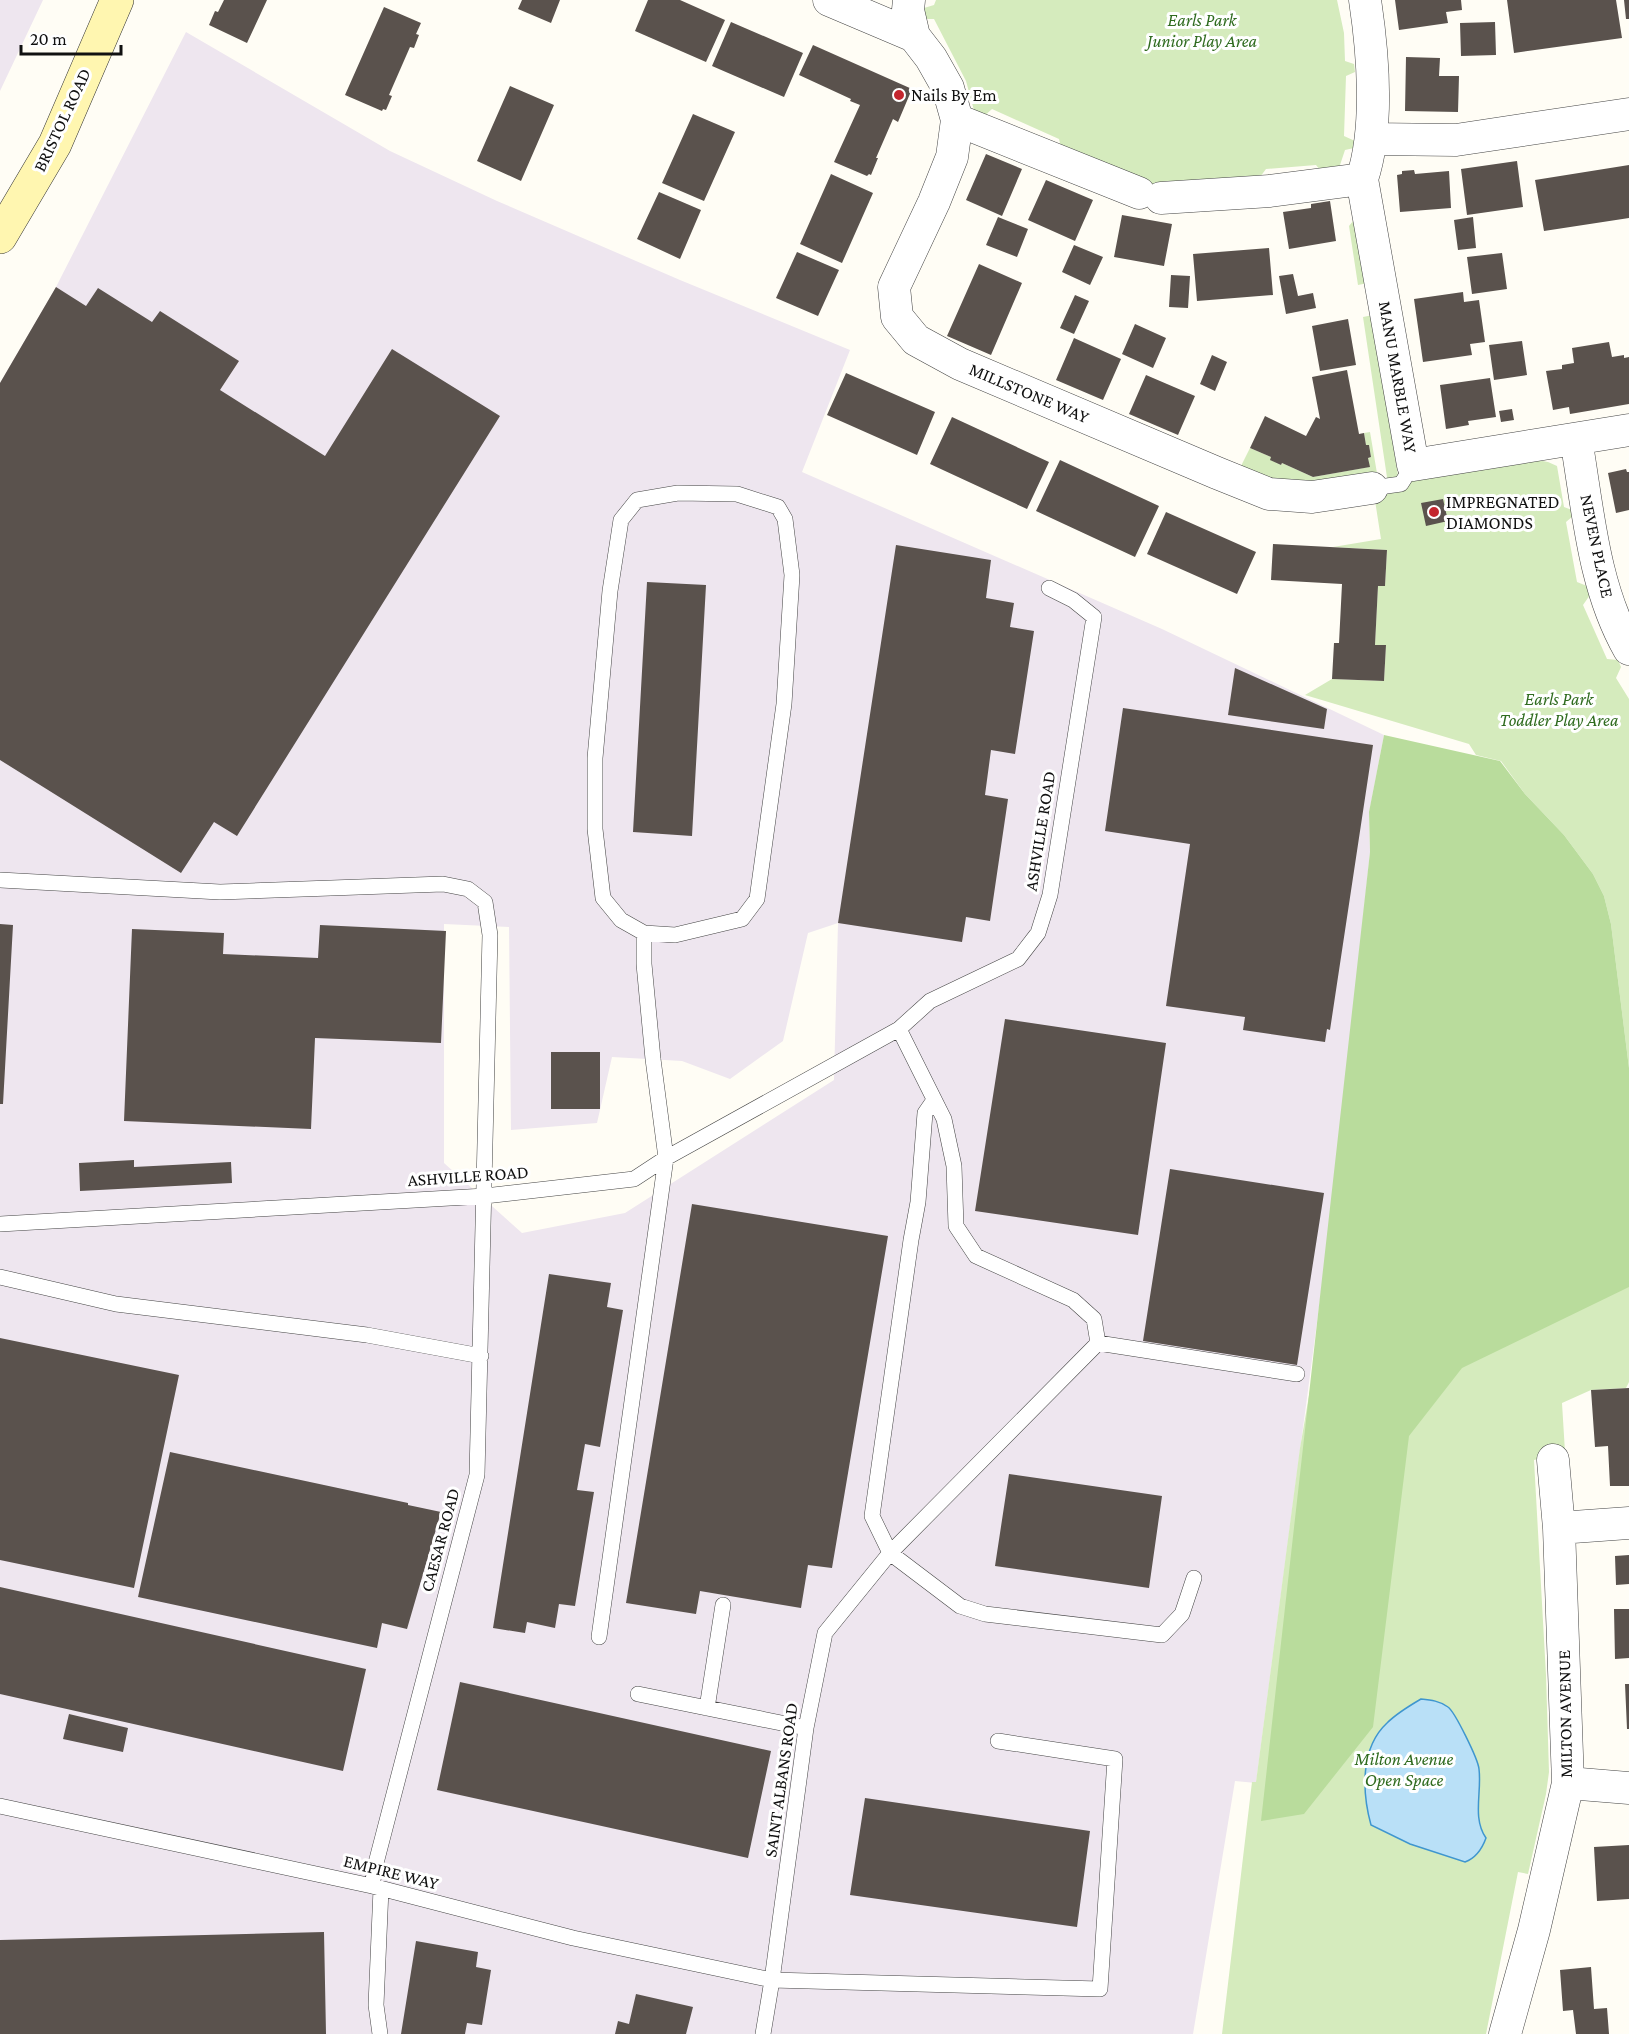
<svg xmlns="http://www.w3.org/2000/svg" width="1629" height="2034" font-family="'Crimson Pro',serif">
<style>
.industrial{fill:#eee6ef;fill-rule:evenodd}
.green{fill:#d5ebbd}
.forest{fill:#b9dc9c}
.water{fill:#b9e0f7;stroke:#3f96cf;stroke-width:1.5}
.building{fill:#5a524d}
.lines{fill:none;stroke-linecap:round;stroke-linejoin:round}
.lane-casing{stroke:#444;stroke-width:16}
.street-casing{stroke:#444;stroke-width:33}
.secondary-casing{stroke:#333;stroke-width:34}
.lane{stroke:#fff;stroke-width:15}
.street{stroke:#fff;stroke-width:32}
.secondary{stroke:#fff6b0;stroke-width:33}
.poi-dot{fill:#c4262e;stroke:#fff;stroke-width:2}
.labels{text-anchor:middle;stroke-width:6;stroke-linejoin:round;paint-order:stroke}
.park-label{font-size:18px;font-style:italic;fill:#2f6b1f;stroke:#fff}
.poi-label{font-size:18px;fill:#111;stroke:#fff;text-anchor:start}
.street-label{font-size:18px;fill:#111;stroke:#fff}
</style>
<rect width="100%" height="100%" fill="#fffdf5"/>
<!-- industrial -->
<path class="industrial" d="M 0,0 L 43,0 L 0,91 Z
M 186,32 L 390,151 L 497,201 L 680,280 L 850,350 L 802,472 L 1162,629 L 1384,735 L 1369,813 L 1370,852 L 1337,1171 L 1256,1783 L 1235,1781 L 1193,2034 L 0,2034 L 0,383 L 56,287 ZM 838,923 L 834,1080 L 625,1213 L 522,1233 L 444,1163 L 444,924 L 509,927 L 511,1130 L 597,1123 L 612,1057 L 682,1061 L 730,1079 L 783,1041 L 808,933 Z"/>
<!-- green -->
<path class="green" d="M 936,0 L 1337,0 L 1344,33 L 1345,61 L 1354,64 L 1355,72 L 1346,76 L 1344,136 L 1355,141 L 1354,148 L 1345,150 L 1337,174 L 1324,175 L 1316,165 L 1266,169 L 1257,181 L 1155,202 L 1062,151 L 1059,139 L 992,109 L 982,118 L 975,114 L 966,81 L 934,19 L 923,19 L 924,8 L 934,5 Z
M 1357,216 L 1368,283 L 1358,285 L 1349,226 Z
M 1373,315 L 1399,482 L 1537,460 L 1548,462 L 1557,466 L 1564,507 L 1572,510 L 1573,516 L 1566,522 L 1577,582 L 1587,586 L 1590,595 L 1583,605 L 1607,659 L 1618,660 L 1621,667 L 1616,678 L 1629,699 L 1629,1068 L 1611,924 L 1604,896 L 1593,874 L 1564,835 L 1525,794 L 1501,761 L 1476,755 L 1469,744 L 1305,695 L 1332,679 L 1384,681 L 1386,645 L 1375,645 L 1378,586 L 1385,586 L 1387,550 L 1333,547 L 1381,539 L 1374,494 L 1272,481 L 1239,470 L 1250,448 L 1271,457 L 1271,460 L 1281,465 L 1282,463 L 1313,477 L 1369,467 L 1368,458 L 1371,457 L 1369,445 L 1366,445 L 1364,433 L 1370,432 L 1379,485 L 1388,484 L 1363,317 Z
M 1629,1199 L 1629,1382 L 1626,1388 L 1591,1390 L 1562,1403 L 1565,1452 L 1534,1460 L 1546,1675 L 1549,1772 L 1546,1794 L 1528,1874 L 1518,1872 L 1486,2034 L 1222,2034 L 1252,1782 L 1256,1782 L 1300,1448 L 1317,1349 Z"/>
<!-- forest -->
<path class="forest" d="M 1384,735 L 1500,761 L 1525,794 L 1564,835 L 1593,874 L 1604,896 L 1611,924 L 1629,1068 L 1629,1287 L 1462,1368 L 1409,1436 L 1373,1727 L 1304,1814 L 1261,1821 L 1370,852 L 1369,812 Z"/>
<!-- water -->
<path class="water" d="M 1421,1699 C 1431,1700 1440,1701 1448,1707 C 1455,1712 1478,1759 1479,1769 C 1482,1792 1472,1818 1486,1838 C 1482,1849 1476,1858 1465,1862 L 1410,1844 L 1371,1825 C 1362,1792 1360,1748 1387,1723 C 1397,1713 1409,1706 1421,1699 Z"/>
<!-- building -->
<path class="building" d="M 224,0 L 267,0 L 247,43 L 209,25 L 215,11 L 218,12 Z
M 522,0 L 560,0 L 551,23 L 518,9 Z
M 648,0 L 680,0 L 725,20 L 706,62 L 635,31 Z
M 1395,0 L 1461,0 L 1462,10 L 1446,12 L 1448,23 L 1399,30 Z
M 1507,0 L 1616,0 L 1622,38 L 1514,53 Z
M 1624,0 L 1629,0 L 1629,19 L 1626,19 Z
M 384,7 L 421,23 L 416,34 L 419,35 L 414,48 L 410,47 L 389,95 L 392,96 L 386,110 L 383,109 L 382,111 L 345,95 Z
M 731,22 L 803,53 L 784,97 L 712,66 Z
M 1495,22 L 1496,55 L 1461,56 L 1460,23 Z
M 813,45 L 912,89 L 898,122 L 893,119 L 876,158 L 878,158 L 871,175 L 869,174 L 867,176 L 834,162 L 860,105 L 850,101 L 851,99 L 799,75 Z
M 1406,57 L 1440,58 L 1439,76 L 1459,76 L 1458,112 L 1405,111 Z
M 510,86 L 554,105 L 521,181 L 477,161 Z
M 693,114 L 735,132 L 704,201 L 662,183 Z
M 986,154 L 1022,169 L 1002,216 L 966,200 Z
M 1517,161 L 1523,207 L 1467,215 L 1461,169 Z
M 1629,165 L 1629,218 L 1544,231 L 1535,180 Z
M 1414,170 L 1415,174 L 1449,171 L 1451,208 L 1400,212 L 1397,175 L 1402,174 L 1402,171 Z
M 831,174 L 873,193 L 842,263 L 800,244 Z
M 1046,180 L 1093,200 L 1075,241 L 1028,220 Z
M 659,192 L 701,210 L 680,259 L 637,239 Z
M 1330,201 L 1336,241 L 1289,249 L 1283,212 L 1311,208 L 1311,204 Z
M 1122,215 L 1172,224 L 1164,266 L 1114,257 Z
M 998,217 L 1028,229 L 1017,257 L 986,245 Z
M 1473,217 L 1476,248 L 1458,250 L 1454,220 Z
M 1074,245 L 1103,257 L 1090,285 L 1062,272 Z
M 1269,248 L 1273,295 L 1197,301 L 1193,254 Z
M 797,252 L 839,270 L 818,316 L 776,298 Z
M 1502,253 L 1507,289 L 1472,294 L 1467,257 Z
M 979,264 L 1022,283 L 991,355 L 947,336 Z
M 1293,274 L 1298,296 L 1313,293 L 1316,308 L 1286,314 L 1279,276 Z
M 1171,275 L 1190,276 L 1188,308 L 1169,307 Z
M 56,287 L 86,306 L 98,288 L 152,322 L 160,311 L 239,361 L 220,390 L 325,456 L 392,349 L 500,416 L 237,836 L 214,822 L 181,873 L 0,760 L 0,383 Z
M 1463,292 L 1464,302 L 1479,300 L 1485,342 L 1470,344 L 1472,355 L 1423,362 L 1414,299 Z
M 1075,295 L 1089,301 L 1074,334 L 1060,328 Z
M 1348,319 L 1356,365 L 1320,371 L 1312,326 Z
M 1135,324 L 1166,338 L 1153,368 L 1122,354 Z
M 1074,338 L 1121,359 L 1103,400 L 1056,380 Z
M 1522,341 L 1527,375 L 1494,380 L 1489,345 Z
M 1609,342 L 1612,357 L 1624,355 L 1624,358 L 1629,357 L 1629,404 L 1570,414 L 1569,407 L 1553,410 L 1546,371 L 1562,369 L 1562,365 L 1574,363 L 1572,348 Z
M 1212,355 L 1227,362 L 1215,391 L 1200,384 Z
M 1347,370 L 1359,434 L 1364,433 L 1366,445 L 1369,445 L 1371,457 L 1368,458 L 1370,467 L 1313,477 L 1282,463 L 1281,465 L 1270,460 L 1271,457 L 1250,448 L 1265,416 L 1306,436 L 1316,417 L 1320,419 L 1312,377 Z
M 846,373 L 935,412 L 917,455 L 827,415 Z
M 1146,375 L 1195,396 L 1178,435 L 1129,414 Z
M 1490,378 L 1496,417 L 1468,421 L 1469,425 L 1446,429 L 1440,385 Z
M 1512,409 L 1514,420 L 1501,422 L 1499,411 Z
M 952,417 L 1049,462 L 1027,509 L 930,464 Z
M 1060,460 L 1159,506 L 1135,557 L 1036,511 Z
M 1626,469 L 1627,472 L 1629,472 L 1629,510 L 1616,513 L 1608,473 Z
M 1443,499 L 1448,521 L 1426,526 L 1421,503 Z
M 1166,512 L 1256,552 L 1237,594 L 1147,554 Z
M 1273,544 L 1387,550 L 1385,586 L 1378,586 L 1375,645 L 1386,645 L 1384,681 L 1332,679 L 1334,643 L 1339,643 L 1342,584 L 1271,580 Z
M 896,545 L 991,560 L 986,598 L 1014,603 L 1010,627 L 1034,631 L 1015,754 L 991,750 L 985,795 L 1008,799 L 990,921 L 966,917 L 962,942 L 838,923 Z
M 647,582 L 706,585 L 692,836 L 633,832 Z
M 1235,668 L 1327,709 L 1324,729 L 1228,715 Z
M 1123,708 L 1373,745 L 1330,1030 L 1327,1029 L 1325,1042 L 1243,1030 L 1245,1017 L 1166,1006 L 1190,844 L 1105,831 Z
M 0,924 L 13,925 L 3,1104 L 0,1104 Z
M 320,925 L 446,931 L 441,1043 L 315,1038 L 311,1129 L 124,1121 L 132,929 L 224,933 L 223,954 L 318,958 Z
M 1005,1019 L 1166,1043 L 1138,1235 L 975,1211 Z
M 551,1052 L 600,1052 L 600,1109 L 551,1109 Z
M 134,1160 L 134,1167 L 231,1162 L 232,1183 L 80,1191 L 79,1163 Z
M 1170,1169 L 1324,1193 L 1297,1365 L 1143,1341 Z
M 692,1204 L 888,1236 L 832,1568 L 808,1565 L 801,1608 L 700,1591 L 696,1614 L 626,1603 Z
M 549,1274 L 611,1283 L 607,1307 L 623,1310 L 600,1447 L 585,1444 L 577,1490 L 594,1492 L 575,1606 L 559,1604 L 555,1628 L 527,1622 L 525,1633 L 493,1628 Z
M 0,1338 L 179,1375 L 134,1588 L 0,1560 Z
M 1629,1388 L 1629,1486 L 1610,1486 L 1608,1446 L 1595,1447 L 1591,1390 Z
M 170,1452 L 408,1503 L 408,1505 L 441,1512 L 407,1629 L 382,1623 L 377,1648 L 138,1597 Z
M 1009,1474 L 1162,1496 L 1149,1588 L 995,1566 Z
M 1629,1555 L 1629,1584 L 1616,1585 L 1615,1556 Z
M 0,1587 L 366,1669 L 343,1771 L 0,1694 Z
M 1614,1609 L 1629,1609 L 1629,1658 L 1615,1659 Z
M 460,1682 L 771,1751 L 748,1858 L 437,1790 Z
M 1625,1684 L 1629,1684 L 1629,1729 L 1627,1729 Z
M 69,1714 L 128,1728 L 123,1752 L 63,1739 Z
M 865,1798 L 1090,1831 L 1077,1927 L 850,1895 Z
M 1629,1845 L 1629,1899 L 1597,1901 L 1594,1847 Z
M 324,1932 L 326,2034 L 0,2034 L 0,1940 Z
M 416,1941 L 478,1952 L 476,1967 L 491,1970 L 482,2025 L 467,2023 L 465,2034 L 401,2034 Z
M 1591,1967 L 1594,2009 L 1607,2008 L 1609,2034 L 1576,2034 L 1573,2010 L 1563,2011 L 1560,1970 Z
M 636,1994 L 693,2007 L 686,2034 L 615,2034 L 618,2021 L 629,2024 Z"/>
<g class="lines">
<defs>
<path id="lane" d="M 1372,488 L 1401,484 L 1413,465
M 0,880 L 220,892 L 443,884 L 468,889 L 485,902 L 490,935 L 477,1475 L 376,1863 L 372,1886
M 899,1029 L 944,1119 L 954,1166 L 956,1226 L 976,1256 L 1073,1300 L 1094,1319 L 1098,1343 L 890,1553 L 872,1516 L 911,1240 L 918,1202 L 925,1113 L 934,1100
M 0,1224 L 485,1196 L 634,1179 L 666,1158 L 899,1029 L 930,1001 L 1018,959 L 1038,933 L 1050,895 L 1094,617 L 1073,600 L 1049,588
M 0,1277 L 116,1304 L 367,1335 L 481,1356
M 1098,1343 L 1297,1374
M 599,1637 L 666,1158 L 653,1059 L 644,964 L 644,933 L 621,920 L 603,898 L 595,829 L 595,758 L 610,591 L 621,520 L 637,500 L 678,493 L 737,494 L 778,507 L 785,519 L 792,575 L 784,704 L 757,899 L 742,919 L 675,935 L 644,933
M 638,1694 L 806,1728
M 707,1708 L 723,1605
M 0,1806 L 372,1886 L 573,1938 L 772,1980 L 1100,1989 L 1115,1759 L 998,1741
M 380,2034 L 376,2005 L 381,1889
M 763,2034 L 772,1980 L 806,1728 L 825,1633 L 890,1553 L 960,1606 L 985,1614 L 1162,1635 L 1182,1614 L 1194,1578"/>
<path id="street" d="M 829,0 L 914,36
M 909,0 L 908,10 L 914,36 L 931,58 L 948,88 L 957,120 L 952,157 L 934,202 L 894,287 L 897,317 L 916,340 L 960,364 L 1217,473 L 1269,494 L 1312,497 L 1372,488
M 1365,0 C 1373,53 1379,128 1362,179 L 1413,465 L 1629,430
M 957,120 L 1139,193
M 1371,139 L 1456,140 L 1629,114
M 1161,198 L 1270,191 L 1362,179
M 1576,439 C 1588,509 1593,586 1629,649
M 1559,1528 L 1629,1523
M 1568,1783 L 1629,1788
M 1505,2034 L 1534,1930 L 1568,1783 L 1559,1528 L 1553,1460"/>
<path id="secondary" d="M 0,237 L 55,144 L 117,0"/>
</defs>
<!-- lane casing -->
<use href="#lane" class="lane-casing"/>
<!-- street casing -->
<use href="#street" class="street-casing"/>
<!-- secondary casing -->
<use href="#secondary" class="secondary-casing"/>
<!-- lane -->
<use href="#lane" class="lane"/>
<!-- street -->
<use href="#street" class="street"/>
<!-- secondary -->
<use href="#secondary" class="secondary"/>
</g>
<!-- markers -->
<g class="poi-dot">
<circle cx="899" cy="95" r="6"/>
<circle cx="1434" cy="512" r="6"/>
</g>
<g class="labels">
<!-- park labels -->
<g class="park-label">
<text x="1202" y="26">Earls Park<tspan x="1202" dy="21">Junior Play Area</tspan></text>
<text x="1559" y="705">Earls Park<tspan x="1559" dy="21">Toddler Play Area</tspan></text>
<text x="1404" y="1765">Milton Avenue<tspan x="1404" dy="21">Open Space</tspan></text>
</g>
<!-- poi labels -->
<g class="poi-label">
<text x="911" y="101">Nails By Em</text>
<text x="1446" y="508">IMPREGNATED<tspan x="1446" dy="21">DIAMONDS</tspan></text>
</g>
<!-- street labels -->
<g class="street-label">
<text transform="translate(62 120) rotate(-65)" y="6">BRISTOL ROAD</text>
<text transform="translate(1398 377) rotate(80)" y="6">MANU MARBLE WAY</text>
<text transform="translate(1029 393) rotate(23)" y="6">MILLSTONE WAY</text>
<text transform="translate(1597 546) rotate(78)" y="6">NEVEN PLACE</text>
<text transform="translate(1040 831) rotate(-81)" y="6">ASHVILLE ROAD</text>
<text transform="translate(468 1176) rotate(-4)" y="6">ASHVILLE ROAD</text>
<text transform="translate(440 1540) rotate(-75)" y="6">CAESAR ROAD</text>
<text transform="translate(1565 1714) rotate(-91)" y="6">MILTON AVENUE</text>
<text transform="translate(781 1780) rotate(-82)" y="6">SAINT ALBANS ROAD</text>
<text transform="translate(391 1872) rotate(14)" y="6">EMPIRE WAY</text>
</g>
</g>
<!-- scale -->
<path d="M21 45v9h100v-9" fill="none" stroke="#111111" stroke-width="3"/>
<text x="30" y="45" font-size="18" fill="#111111" stroke="#ffffff" stroke-width="4.5" paint-order="stroke">20 m</text>
</svg>
